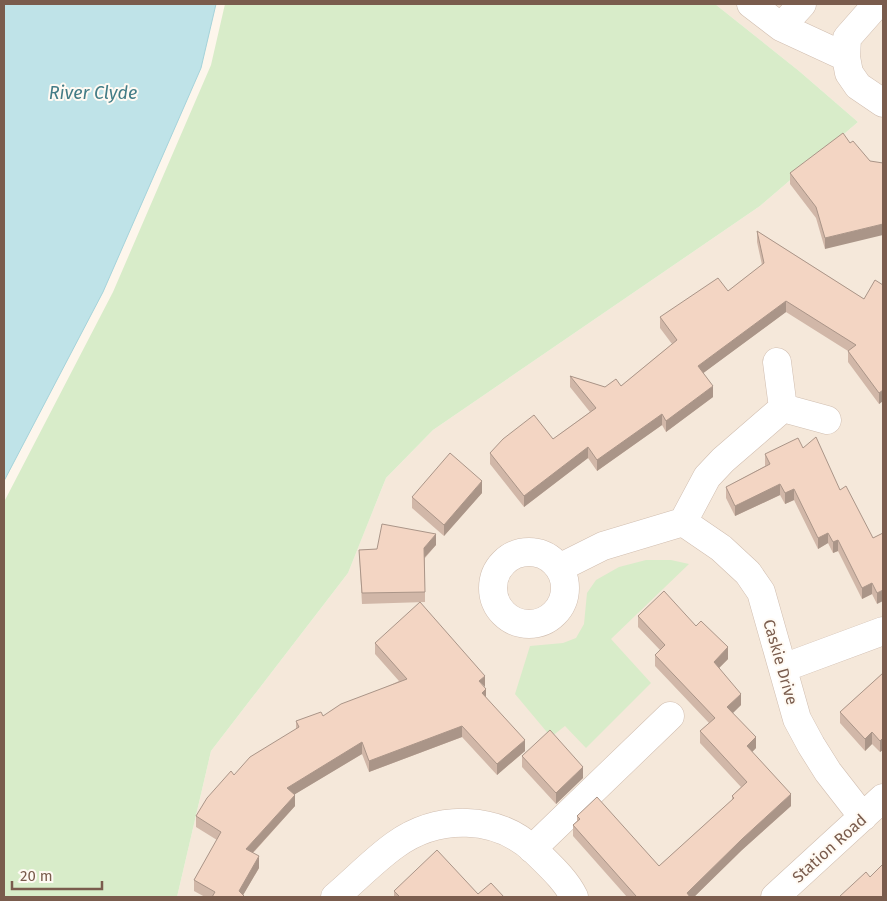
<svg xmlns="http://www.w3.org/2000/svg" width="887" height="901" font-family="'Fira Sans',sans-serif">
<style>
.residential{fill:#f5e8da}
.green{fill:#d8ecc9}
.water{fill:#bfe3e8;stroke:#a5d3da}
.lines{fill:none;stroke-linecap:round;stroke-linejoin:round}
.minor-casing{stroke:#d1beb0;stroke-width:29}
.minor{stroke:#fff;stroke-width:28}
.wall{fill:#d1b7a8}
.shaded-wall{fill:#aa9588}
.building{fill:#f3d5c3;stroke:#aa9588}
.labels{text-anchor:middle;stroke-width:4;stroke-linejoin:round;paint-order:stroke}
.street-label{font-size:16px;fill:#7a5c4d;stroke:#fffaf3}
.water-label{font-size:18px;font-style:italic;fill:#437c86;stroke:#fffaf3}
</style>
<rect width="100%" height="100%" fill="#fdf6ec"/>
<!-- residential -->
<path class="residential" d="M 715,4 L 883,4 L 883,897 L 177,897 L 211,751 L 348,573 L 386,478 L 433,430 L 760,206 L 858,122 L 799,71 Z"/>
<!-- green -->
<path class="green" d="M 225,4 L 715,4 L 799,71 L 858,122 L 760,206 L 433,430 L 386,478 L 348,573 L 211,751 L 177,897 L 4,897 L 4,502 L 113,292 L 211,65 Z
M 646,560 L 671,560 L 689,564 L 611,639 L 651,683 L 586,748 L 565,726 L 551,737 L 515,694 L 530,646 L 563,643 L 576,638 L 584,624 L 587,593 L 596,580 L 619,567 Z"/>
<!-- water -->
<path class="water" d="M 4,4 L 216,4 L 201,68 L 103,292 L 4,481 Z"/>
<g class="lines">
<defs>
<path id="minor" d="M 751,4 L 781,27 L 802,4
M 877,4 L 847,38 L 846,57 L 849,73 L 858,86 L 883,103
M 781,27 L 846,57
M 777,362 L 783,408 L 827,420
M 683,522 L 707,477 L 723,460 L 783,408
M493 588a36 36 0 1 1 72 0a36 36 0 1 1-72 0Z
M 559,568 L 603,546 L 683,522 L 721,548 L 748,573 L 761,592 L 797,719 L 811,745 L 828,772 L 863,817
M 783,668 L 883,631
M 532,849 L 670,716
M 335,897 C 355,880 374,860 395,845 C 438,814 497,815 535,851 C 549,865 566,880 574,897
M 775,897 L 883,798"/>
</defs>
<!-- minor casing -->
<use href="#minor" class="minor-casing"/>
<!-- minor -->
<use href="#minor" class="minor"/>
</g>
<!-- wall -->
<path class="wall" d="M 850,143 L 870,161 L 825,249 L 816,218 L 790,184 L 790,173 Z
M 757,231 L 864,299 L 883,285 L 883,401 L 879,404 L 848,362 L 848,351 L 786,312 L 703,373 L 713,397 L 666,432 L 662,425 L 597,471 L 588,458 L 524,507 L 490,464 L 490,453 L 553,439 L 590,412 L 570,387 L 570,376 L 605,387 L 621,386 L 672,344 L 660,328 L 660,317 L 728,291 L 762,265 L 757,242 Z
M 803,448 L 840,490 L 873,538 L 883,533 L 877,604 L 872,594 L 862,599 L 838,551 L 833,553 L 828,543 L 818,549 L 794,500 L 785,504 L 780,495 L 735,516 L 726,498 L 726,487 L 765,466 L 765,454 Z
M 482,493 L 444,536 L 412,508 L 412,497 Z
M 436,545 L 425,558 L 425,602 L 362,604 L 359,550 Z
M 638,616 L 696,626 L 728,659 L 719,668 L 741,705 L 732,713 L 756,748 L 752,752 L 791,806 L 742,850 L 694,897 L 627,897 L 573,836 L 573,825 L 577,821 L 577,816 L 659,866 L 732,800 L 732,796 L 741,787 L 700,743 L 700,731 L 709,723 L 655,666 L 655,655 L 660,650 L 638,627 Z
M 375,643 L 484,687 L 486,697 L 525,751 L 497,775 L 462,737 L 369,772 L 362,754 L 295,794 L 295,806 L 253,853 L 259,868 L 243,895 L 245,897 L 205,897 L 194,891 L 194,880 L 217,840 L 196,827 L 196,816 L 234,775 L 296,729 L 296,721 L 323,716 L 399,681 L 375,654 Z
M 883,673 L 883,750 L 880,752 L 872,744 L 865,751 L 840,723 L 840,712 Z
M 522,756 L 583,778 L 556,804 L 522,767 Z
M 394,891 L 478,894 L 504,897 L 394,897 Z"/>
<!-- shaded-wall -->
<path class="shaded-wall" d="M 883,224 L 883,235 L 825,249 L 825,238 Z
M 786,301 L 786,312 L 698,377 L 698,366 Z
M 713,386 L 713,397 L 666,432 L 666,421 Z
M 883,390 L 883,401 L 879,404 L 879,393 Z
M 662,414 L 662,425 L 597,471 L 597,460 Z
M 588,447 L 588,458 L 524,507 L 524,496 Z
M 482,481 L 482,493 L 444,536 L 444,525 Z
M 780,484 L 780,495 L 735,516 L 735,506 Z
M 794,489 L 794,500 L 785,504 L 785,493 Z
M 828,533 L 828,543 L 818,549 L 818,538 Z
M 436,534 L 436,545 L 424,558 L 424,548 Z
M 838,540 L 838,551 L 833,553 L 833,542 Z
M 872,583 L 872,594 L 862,599 L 862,588 Z
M 883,590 L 883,601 L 877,604 L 877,593 Z
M 728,647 L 728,659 L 714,673 L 714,662 Z
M 485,676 L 485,687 L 479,681 Z
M 486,689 L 486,700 L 482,693 Z
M 741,694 L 741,705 L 727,719 L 727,707 Z
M 462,726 L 462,737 L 369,772 L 369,761 Z
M 872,732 L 872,744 L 865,751 L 865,739 Z
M 756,737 L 756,748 L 747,757 L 747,746 Z
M 883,738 L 883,750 L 880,752 L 880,741 Z
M 525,740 L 525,751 L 497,775 L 497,764 Z
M 362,742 L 362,754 L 287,799 L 287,788 Z
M 583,767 L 583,778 L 556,804 L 556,793 Z
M 791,794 L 791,806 L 742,850 L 694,897 L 687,897 L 687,893 L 742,839 Z
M 295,795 L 295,806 L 246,860 L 246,849 Z
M 259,856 L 259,868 L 242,897 L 239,891 Z"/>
<!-- building -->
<path class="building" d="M 843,133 L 850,143 L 853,141 L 870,161 L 883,163 L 883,224 L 825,238 L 816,207 L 790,173 Z
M 757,231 L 864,299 L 875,280 L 883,285 L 883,390 L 879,393 L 848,351 L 856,345 L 786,301 L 698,366 L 713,386 L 666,421 L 662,414 L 597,460 L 588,447 L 524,496 L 490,453 L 503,439 L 534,415 L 553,439 L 596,408 L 570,376 L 605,387 L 616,379 L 621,386 L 677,340 L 660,317 L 718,278 L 728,291 L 764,263 Z
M 816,437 L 840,490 L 846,486 L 873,538 L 883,533 L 883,590 L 877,593 L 872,583 L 862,588 L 838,540 L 833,542 L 828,533 L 818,538 L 794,489 L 785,493 L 780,484 L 735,506 L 726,487 L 770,464 L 765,454 L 798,438 L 803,448 Z
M 450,453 L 482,481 L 444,525 L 412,497 Z
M 382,524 L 436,534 L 424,548 L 425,592 L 362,593 L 359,550 L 377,549 Z
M 664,591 L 696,626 L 701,621 L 728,647 L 714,662 L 741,694 L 727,707 L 756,737 L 747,746 L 791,794 L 742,839 L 687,893 L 690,897 L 634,897 L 636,896 L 573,825 L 580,819 L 577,816 L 597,797 L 659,866 L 734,798 L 732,796 L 747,782 L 700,731 L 715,718 L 655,655 L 665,645 L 638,616 Z
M 420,602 L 485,676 L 479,681 L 486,689 L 482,693 L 525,740 L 497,764 L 462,726 L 369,761 L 362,742 L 287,788 L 295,795 L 246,849 L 259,856 L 239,891 L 245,897 L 212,897 L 215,892 L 194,880 L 221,832 L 196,816 L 207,798 L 231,771 L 234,775 L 250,757 L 299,727 L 296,721 L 321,712 L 323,716 L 341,704 L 407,679 L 375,643 Z
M 883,673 L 883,738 L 880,741 L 872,732 L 865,739 L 840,712 Z
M 550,730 L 583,767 L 556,793 L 522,756 Z
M 437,850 L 478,894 L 491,883 L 504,897 L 400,897 L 394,891 Z
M 883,864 L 883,897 L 839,897 L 866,872 L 870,877 Z"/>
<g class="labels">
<!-- street labels -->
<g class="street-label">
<text transform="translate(781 662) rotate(74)" y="6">Caskie Drive</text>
<text transform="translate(829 848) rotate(-42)" y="6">Station Road</text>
</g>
<!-- water labels -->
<g class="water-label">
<text x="93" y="99">River Clyde</text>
</g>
</g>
<!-- border -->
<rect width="887" height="901" fill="none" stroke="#7a5c4d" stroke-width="10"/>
<!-- scale -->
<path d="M12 881v8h90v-8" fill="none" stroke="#7a5c4d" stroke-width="2.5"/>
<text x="20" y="881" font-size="15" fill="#7a5c4d" stroke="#fffaf3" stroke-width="4" paint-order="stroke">20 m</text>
</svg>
